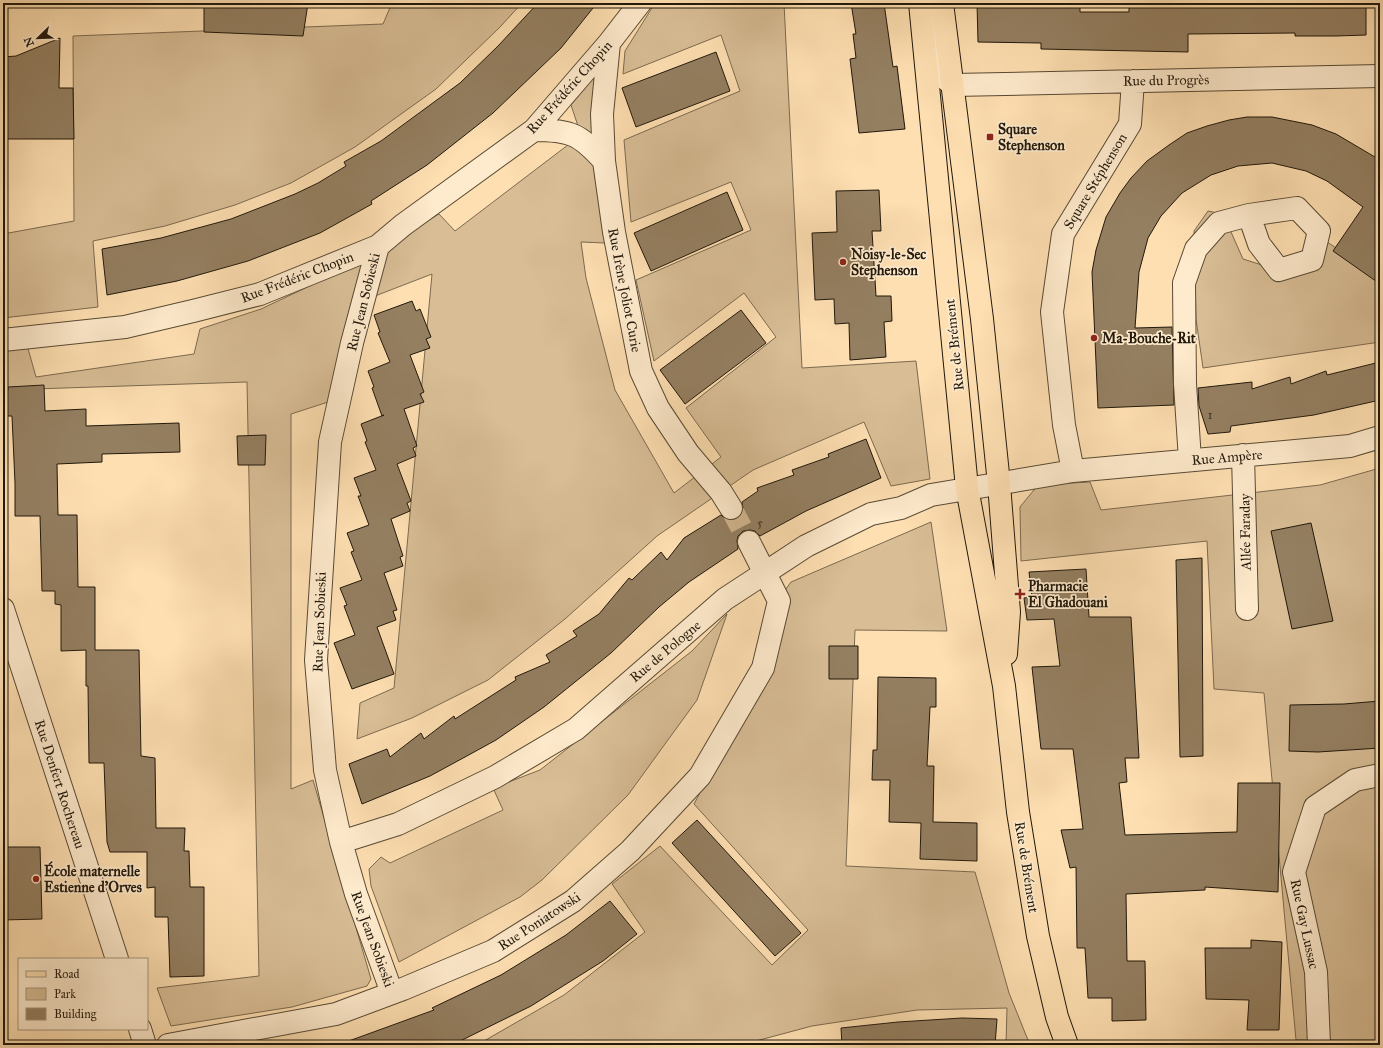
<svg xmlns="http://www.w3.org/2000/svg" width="1383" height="1048" font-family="'IM FELL Great Primer',serif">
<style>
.green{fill:#d8bd95;stroke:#7c6a50}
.building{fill:#947f61;stroke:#21180b}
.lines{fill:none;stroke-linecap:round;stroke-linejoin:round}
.minor-tunnel{stroke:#d2b790;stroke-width:22;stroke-dasharray:22 11;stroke-linecap:butt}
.minor-casing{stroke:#584a34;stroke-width:24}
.major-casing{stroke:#21180b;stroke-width:24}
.minor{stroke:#feeacc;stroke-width:22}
.major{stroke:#fedfb1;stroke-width:22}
.poi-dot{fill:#8f2418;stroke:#feeacc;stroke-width:1.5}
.labels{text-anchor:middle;stroke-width:3.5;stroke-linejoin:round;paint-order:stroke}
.number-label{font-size:12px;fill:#3e3220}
.street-label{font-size:14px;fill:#21180b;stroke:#feeacc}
.poi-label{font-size:14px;font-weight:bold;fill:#21180b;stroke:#feeacc;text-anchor:start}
</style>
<rect width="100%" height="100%" fill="#fedfb1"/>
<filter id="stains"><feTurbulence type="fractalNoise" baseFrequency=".005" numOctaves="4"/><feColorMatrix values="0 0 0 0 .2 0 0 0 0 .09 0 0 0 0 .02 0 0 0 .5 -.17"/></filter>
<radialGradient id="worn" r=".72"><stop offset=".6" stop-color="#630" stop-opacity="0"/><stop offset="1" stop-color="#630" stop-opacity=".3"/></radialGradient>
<!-- green -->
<path class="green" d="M 392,3 L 522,3 L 500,27 L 436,89 L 355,147 L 291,183 L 235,205 L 165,226 L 93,241 L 98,307 L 3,318 L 3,234 L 74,221 L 73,36 L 383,24 Z
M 655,3 L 784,3 L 802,368 L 916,361 L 930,479 L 891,486 L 864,422 L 753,470 L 657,536 L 565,619 L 488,680 L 412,718 L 357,739 L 360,703 L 394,688 L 432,274 L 375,296 L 350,395 L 291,414 L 291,789 L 313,780 L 371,979 L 367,986 L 292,1007 L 171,1026 L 157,988 L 259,976 L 247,382 L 3,390 L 3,347 L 27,345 L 36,377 L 194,354 L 200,329 L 261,309 L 356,264 L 439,214 L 455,231 L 581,135 L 571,105 L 598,72 L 605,243 L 581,242 L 586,278 L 615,390 L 674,493 L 721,457 L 686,408 L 776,337 L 744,293 L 654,361 L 636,280 L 751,230 L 731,182 L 631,222 L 624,140 L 740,91 L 721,35 L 623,74 L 625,51 Z
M 1208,211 L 1223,214 L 1243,259 L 1265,266 L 1299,266 L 1327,242 L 1380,277 L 1380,342 L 1203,368 L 1196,319 L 1194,231 Z
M 1380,468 L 1380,1040 L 1296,1040 L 1264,693 L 1214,689 L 1207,541 L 1021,561 L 1020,507 L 1038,485 L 1090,482 L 1101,510 L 1320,485 Z
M 931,522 L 947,631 L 855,630 L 846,866 L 975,872 L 1009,993 L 1030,1045 L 1006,1045 L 1007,1008 L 917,1010 L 812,1026 L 741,1045 L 477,1045 L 564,995 L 645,932 L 612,884 L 660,846 L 772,965 L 808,930 L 694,804 L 745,708 L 772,608 L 791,582 Z
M 727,614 L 697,700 L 628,795 L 542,880 L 520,897 L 399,962 L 371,886 L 369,869 L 381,857 L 390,863 L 503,810 L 493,788 L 540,770 L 692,651 Z"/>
<!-- building -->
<path class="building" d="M 204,3 L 308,3 L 303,36 L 204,32 Z
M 538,3 L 597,3 L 561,48 L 493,113 L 427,165 L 371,201 L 372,204 L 320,233 L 248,261 L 177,281 L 107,295 L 102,249 L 161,238 L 231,219 L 295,194 L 318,183 L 346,166 L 344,162 L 381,141 L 460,83 L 498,46 Z
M 851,3 L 884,3 L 893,67 L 897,66 L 905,129 L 859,133 L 850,59 L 856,58 L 853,34 L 856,34 Z
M 977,3 L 1080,3 L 1080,12 L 1129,12 L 1129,7 L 1140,6 L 1140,3 L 1366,3 L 1366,35 L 1336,36 L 1295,36 L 1295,33 L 1188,34 L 1188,52 L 1041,49 L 1041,43 L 978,42 Z
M 60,38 L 59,88 L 73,88 L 74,139 L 3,139 L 3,57 L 16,56 Z
M 716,52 L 730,91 L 636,127 L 622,88 Z
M 1247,117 L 1272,117 L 1312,125 L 1336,134 L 1380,160 L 1380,284 L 1333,251 L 1363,207 L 1327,181 L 1306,171 L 1272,163 L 1238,166 L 1211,175 L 1182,193 L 1161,216 L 1148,238 L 1139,272 L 1135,328 L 1172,327 L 1174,405 L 1098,408 L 1092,272 L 1096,250 L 1106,217 L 1120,193 L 1131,178 L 1147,161 L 1169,145 L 1187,133 L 1207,126 L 1229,120 Z
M 879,190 L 881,231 L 872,231 L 876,296 L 891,296 L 892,321 L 884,322 L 886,357 L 850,360 L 849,323 L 835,324 L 834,299 L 815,300 L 812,233 L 837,232 L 836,191 Z
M 727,192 L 743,230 L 651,271 L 634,233 Z
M 412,301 L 416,311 L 420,309 L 431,337 L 426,339 L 430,348 L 410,355 L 424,392 L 420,394 L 424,402 L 404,409 L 417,446 L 413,448 L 416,456 L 397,464 L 411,501 L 407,503 L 410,511 L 391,519 L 403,556 L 400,557 L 403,566 L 384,573 L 397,610 L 393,611 L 396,620 L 377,627 L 394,674 L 352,689 L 334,643 L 355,635 L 344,606 L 347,605 L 340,588 L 362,580 L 351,552 L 354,551 L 347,533 L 369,525 L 358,496 L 361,496 L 354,478 L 376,470 L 365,442 L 367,441 L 361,424 L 384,415 L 382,416 L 372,388 L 374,387 L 368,371 L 390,362 L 378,333 L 380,332 L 374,315 Z
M 741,310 L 766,343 L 685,404 L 660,370 Z
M 1380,362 L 1380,400 L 1314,415 L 1231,426 L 1230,432 L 1208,434 L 1199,406 L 1198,388 L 1252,382 L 1252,389 L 1290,377 L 1291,384 L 1326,371 L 1327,375 Z
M 44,385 L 45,411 L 86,409 L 86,426 L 179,423 L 180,452 L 102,454 L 102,462 L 57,464 L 58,515 L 77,515 L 78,587 L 95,587 L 95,650 L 139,650 L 141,756 L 155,758 L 156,828 L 185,828 L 184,851 L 189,851 L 190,887 L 204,887 L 204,976 L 170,977 L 168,917 L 155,917 L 155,887 L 147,888 L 147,852 L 110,852 L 107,842 L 104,763 L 89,763 L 88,686 L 86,686 L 86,650 L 61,651 L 61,605 L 55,604 L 55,591 L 42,591 L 40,516 L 15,516 L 15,483 L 12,416 L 3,416 L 3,390 L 8,390 L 8,387 Z
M 266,435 L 265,465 L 238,465 L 237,436 Z
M 866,439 L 881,478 L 806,511 L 760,536 L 755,531 L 750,530 L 743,531 L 738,536 L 737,541 L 738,549 L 689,582 L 659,607 L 611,653 L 544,707 L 496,740 L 465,757 L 430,776 L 362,804 L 349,764 L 387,749 L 390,757 L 421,733 L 424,739 L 454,716 L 455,719 L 516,680 L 515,677 L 550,662 L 546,655 L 577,636 L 573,631 L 599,614 L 629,578 L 632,580 L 661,552 L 667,560 L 684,538 L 721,515 L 725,519 L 731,520 L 738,518 L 742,514 L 743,508 L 742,502 L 758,491 L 757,488 L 794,475 L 792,470 L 829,457 L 828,454 Z
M 1311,523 L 1333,621 L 1292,629 L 1271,531 Z
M 1202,558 L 1203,756 L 1180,757 L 1176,560 Z
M 1086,569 L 1089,617 L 1131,617 L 1139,758 L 1125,758 L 1127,782 L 1119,783 L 1125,835 L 1237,832 L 1238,783 L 1280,783 L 1278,892 L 1205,887 L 1205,890 L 1126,894 L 1127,961 L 1145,961 L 1146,1020 L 1112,1021 L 1112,998 L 1088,998 L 1085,948 L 1077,948 L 1076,867 L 1070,868 L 1061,830 L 1083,829 L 1073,749 L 1041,749 L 1032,667 L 1060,666 L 1054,619 L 1027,620 L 1024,598 L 1032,597 L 1029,572 Z
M 829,646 L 858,646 L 858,679 L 829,679 Z
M 878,677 L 936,678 L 936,707 L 930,707 L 927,766 L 934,766 L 933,822 L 977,823 L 977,861 L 920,859 L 921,823 L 889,822 L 890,780 L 872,780 L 873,750 L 877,750 Z
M 1380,701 L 1380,748 L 1318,752 L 1289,751 L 1290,705 L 1344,704 Z
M 697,820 L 801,933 L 775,956 L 672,843 Z
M 3,847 L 40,847 L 42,919 L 3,920 Z
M 610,901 L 637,934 L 603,961 L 531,1006 L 452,1045 L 346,1045 L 346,1042 L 434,1010 L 432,1008 L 501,975 L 566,935 Z
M 1251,940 L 1282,942 L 1279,1030 L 1247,1030 L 1249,1000 L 1206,999 L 1205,948 L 1251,948 Z
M 962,1018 L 997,1019 L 995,1045 L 842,1045 L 841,1028 L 898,1022 Z"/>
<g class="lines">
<!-- minor-tunnel -->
<path class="minor-tunnel" d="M 731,508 L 749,542"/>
<defs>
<path id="minor" d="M 930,3 L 940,74 L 953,85
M 609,43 L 602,114 L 604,161 L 614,232 L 641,371 L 658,408 L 688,453 L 721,492 L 731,508
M 953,85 L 1380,76
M 534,130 C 570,130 580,134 604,161
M 378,246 L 352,343 L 330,442 L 316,660 L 325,770 L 341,842 L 356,894 L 392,993
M 3,340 L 125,327 L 193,311 L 260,294 L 378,246 L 403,225 L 534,130 L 609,43 L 640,3
M 1243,455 L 1247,609
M 1190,460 L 1185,384 L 1184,283 L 1196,249 L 1219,223 L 1249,215 L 1297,208 L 1319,231 L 1312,260 L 1279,270 L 1259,244 L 1249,215
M 1073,471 L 1064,425 L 1052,312 L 1063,234 L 1130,124 L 1133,81
M 3,609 L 117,959
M 341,842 L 398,824 L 495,777 L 576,729 L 725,599 L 806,546 L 871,514 L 901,508 L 931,495 L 1073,471 L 1350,446 L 1380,437
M 140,1029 L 145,1045
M 168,1045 L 336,1014 L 403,989 L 493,951 L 573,901 L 630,851 L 700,776 L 763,668 L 779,601 L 749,542
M 1319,1045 L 1316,972 L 1294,872 L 1315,807 L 1355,780 L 1380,775"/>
<path id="major" d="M 920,3 L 967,488 L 1004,686 L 1018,812 L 1038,936 L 1057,1017 L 1067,1045
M 942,3 L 982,319 L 999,484 L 1009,612 L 1006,654"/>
</defs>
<!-- minor casing -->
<use href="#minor" class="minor-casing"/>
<!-- major casing -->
<use href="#major" class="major-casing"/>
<!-- minor -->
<use href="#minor" class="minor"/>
<!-- major -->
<use href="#major" class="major"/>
</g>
<!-- markers -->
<g class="poi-dot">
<rect x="986" y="133" width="8" height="8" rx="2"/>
<circle cx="843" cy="262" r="4"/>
<circle cx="1094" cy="338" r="4"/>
<path d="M1018 588h4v4h4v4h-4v4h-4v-4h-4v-4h4z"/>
<circle cx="36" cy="879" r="4"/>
</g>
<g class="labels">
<!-- number labels -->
<g class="number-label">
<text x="1210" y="419">1</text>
<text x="760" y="527">5</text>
</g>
<!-- street labels -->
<g class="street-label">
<text transform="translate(1166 80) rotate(-1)" y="5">Rue du Progrès</text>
<text transform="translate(569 87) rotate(-48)" y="5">Rue Frédéric Chopin</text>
<text transform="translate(1095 181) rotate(-59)" y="5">Square Stéphenson</text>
<text transform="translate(297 277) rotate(-21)" y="5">Rue Frédéric Chopin</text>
<text transform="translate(625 290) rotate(79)" y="5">Rue Irène Joliot Curie</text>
<text transform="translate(363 302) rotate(-76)" y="5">Rue Jean Sobieski</text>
<text transform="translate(954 345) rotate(-96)" y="5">Rue de Brément</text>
<text transform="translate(1227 457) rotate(-5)" y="5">Rue Ampère</text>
<text transform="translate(1245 532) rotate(-91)" y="5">Allée Faraday</text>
<text transform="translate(319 622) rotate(-88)" y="5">Rue Jean Sobieski</text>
<text transform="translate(665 651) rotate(-40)" y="5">Rue de Pologne</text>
<text transform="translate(60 784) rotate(72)" y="5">Rue Denfert Rochereau</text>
<text transform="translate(1027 867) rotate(81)" y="5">Rue de Brément</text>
<text transform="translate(539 921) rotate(-33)" y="5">Rue Poniatowski</text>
<text transform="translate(1305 924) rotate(78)" y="5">Rue Gay Lussac</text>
<text transform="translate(373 939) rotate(70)" y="5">Rue Jean Sobieski</text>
</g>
<!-- poi labels -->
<g class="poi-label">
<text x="998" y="134">Square<tspan x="998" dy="16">Stephenson</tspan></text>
<text x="851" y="259">Noisy-le-Sec<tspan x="851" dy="16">Stephenson</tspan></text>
<text x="1102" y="343">Ma-Bouche-Rit</text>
<text x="1028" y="591">Pharmacie<tspan x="1028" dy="16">El Ghadouani</tspan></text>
<text x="44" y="876">École maternelle<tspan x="44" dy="16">Estienne d'Orves</tspan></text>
</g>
</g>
<!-- margin -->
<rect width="1383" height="1048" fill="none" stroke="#fedfb1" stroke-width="16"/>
<rect x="4" y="4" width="1375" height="1040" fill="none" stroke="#21180b" stroke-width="2"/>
<rect x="8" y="8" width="1367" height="1032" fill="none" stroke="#21180b"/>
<!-- legend -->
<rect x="18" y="958" width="130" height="72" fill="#feeacc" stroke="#a6967f"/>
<rect x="26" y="971" width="20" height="6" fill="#fedfb1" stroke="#a6967f"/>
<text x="54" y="978" font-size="12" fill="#21180b">Road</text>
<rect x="26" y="988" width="20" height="12" fill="#d8bd95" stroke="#a6967f"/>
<text x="54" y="998" font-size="12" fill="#21180b">Park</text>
<rect x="26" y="1008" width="20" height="12" fill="#947f61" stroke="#a6967f"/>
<text x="54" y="1018" font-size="12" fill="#21180b">Building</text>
<!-- north arrow -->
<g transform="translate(38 38) rotate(247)" stroke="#feeacc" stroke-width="3" paint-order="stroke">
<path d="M0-3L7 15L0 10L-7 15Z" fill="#21180b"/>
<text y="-6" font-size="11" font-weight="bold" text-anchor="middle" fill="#21180b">N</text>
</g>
<rect width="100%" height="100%" filter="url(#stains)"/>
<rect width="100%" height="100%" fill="url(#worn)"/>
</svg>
